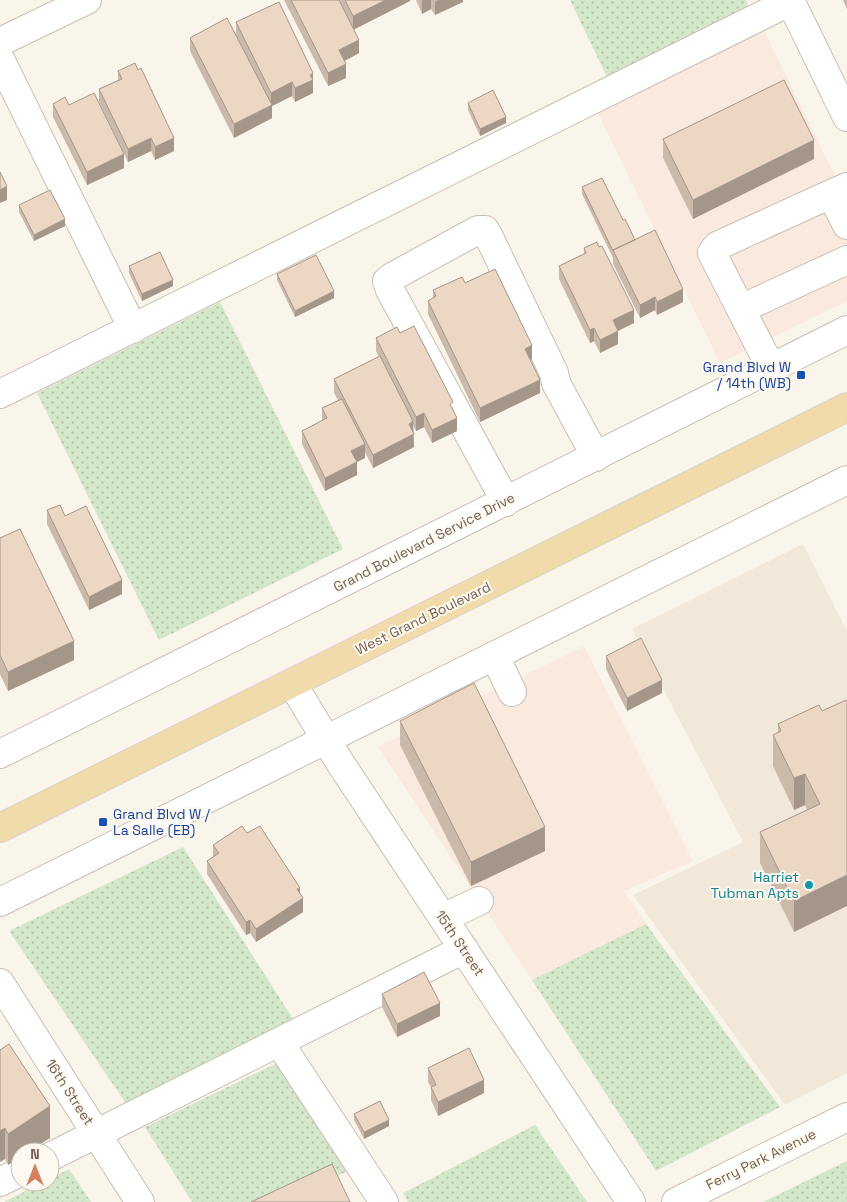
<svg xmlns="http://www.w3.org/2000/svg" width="847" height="1202" font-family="'Space Grotesk',sans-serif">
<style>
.residential{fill:#f1e8d9}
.commercial{fill:#f9e9df}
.grass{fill:url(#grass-dots)}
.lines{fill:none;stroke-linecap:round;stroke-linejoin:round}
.minor-casing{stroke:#cbbeb1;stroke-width:30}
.major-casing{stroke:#d8d2ce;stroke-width:30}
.minor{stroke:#fff;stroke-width:28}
.major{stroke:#f1dbaa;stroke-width:28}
.wall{fill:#cbb9a9}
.shaded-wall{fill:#a5968a}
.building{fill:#ecd7c5;stroke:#a5968a}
.transit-dot{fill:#1a4fb4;stroke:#fdf9f0;stroke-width:2}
.culture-dot{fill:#0f9aa8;stroke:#fdf9f0;stroke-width:2}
.labels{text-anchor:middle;stroke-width:4;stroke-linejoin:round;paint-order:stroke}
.transit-label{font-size:14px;fill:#164399;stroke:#fdf9f0;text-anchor:end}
.street-label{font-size:14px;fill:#725f50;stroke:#fdf9f0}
.culture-label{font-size:14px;fill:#0d838f;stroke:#fdf9f0;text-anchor:end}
</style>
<defs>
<pattern id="grass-dots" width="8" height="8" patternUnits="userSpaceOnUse" patternTransform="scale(1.25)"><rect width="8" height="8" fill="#d3e7ca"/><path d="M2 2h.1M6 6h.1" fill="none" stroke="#b0bea6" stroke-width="1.8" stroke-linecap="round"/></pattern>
</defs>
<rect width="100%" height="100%" fill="#faf5ea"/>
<!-- residential -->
<path class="residential" d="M 803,544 L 847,631 L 847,1073 L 785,1105 L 633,895 L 743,842 L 632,629 Z"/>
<!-- commercial -->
<path class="commercial" d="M 764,31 L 847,200 L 847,301 L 720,363 L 597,112 Z
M 584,646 L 693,861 L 624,891 L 646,924 L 532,980 L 378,747 Z"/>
<!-- grass -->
<path class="grass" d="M 570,0 L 746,0 L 749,8 L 607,77 Z
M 220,302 L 343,549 L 159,640 L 37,393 Z
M 183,847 L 295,1022 L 129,1108 L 9,931 Z
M 646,924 L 780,1107 L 656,1171 L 532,980 Z
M 277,1063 L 348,1171 L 282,1202 L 192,1202 L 145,1127 Z
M 535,1125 L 587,1202 L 408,1202 L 403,1193 Z
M 847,1161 L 847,1202 L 763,1202 Z
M 69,1169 L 91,1202 L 4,1202 L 43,1182 L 50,1182 L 50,1179 Z"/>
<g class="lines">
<defs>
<path id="minor" d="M 790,0 L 847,117
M 0,42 L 87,0
M 0,59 L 133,329
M 847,187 L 831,194 L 847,225
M 741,309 L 847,260
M 771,368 L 712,253 L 717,246 L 831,194
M 0,394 L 791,1
M 506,502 L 390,290 L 387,281 L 392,277 L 478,230 L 485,230 L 489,237 L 554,373 L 556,383 L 596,457
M 495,656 L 512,692
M 292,683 L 339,761 L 631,1202
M 0,754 L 847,330
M 0,902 L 847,480
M 443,918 L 479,901
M 0,983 L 140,1202
M 279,1042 L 384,1202
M 50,1157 L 464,949
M 0,1182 L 20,1172
M 676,1202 L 847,1117"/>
<path id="major" d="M 0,828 L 847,407"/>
</defs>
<!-- minor casing -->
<use href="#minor" class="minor-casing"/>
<!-- major casing -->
<use href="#major" class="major-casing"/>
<!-- minor -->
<use href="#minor" class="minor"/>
<!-- major -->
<use href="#major" class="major"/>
</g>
<!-- wall -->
<path class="wall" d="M 284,0 L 410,0 L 410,1 L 354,29 L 359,53 L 344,61 L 346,78 L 328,86 Z
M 416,0 L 463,0 L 463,2 L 435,15 L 431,9 L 422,14 Z
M 843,0 L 847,0 L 847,9 Z
M 236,22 L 313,86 L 313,93 L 295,102 L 292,96 L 272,106 L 272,118 L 234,138 L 190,51 L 190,38 L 236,36 Z
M 118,71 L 174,151 L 155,160 L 151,151 L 128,162 L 99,102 L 99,89 L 118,80 Z
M 468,103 L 506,123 L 480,136 L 468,110 Z
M 53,104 L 69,105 L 124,168 L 87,185 L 53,117 Z
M 663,139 L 814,159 L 693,219 L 663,158 Z
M 582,187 L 623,220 L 635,240 L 683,302 L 657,315 L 655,310 L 640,318 L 613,264 L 613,258 L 582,194 Z
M 19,205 L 65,226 L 34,241 L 19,212 Z
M 584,248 L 634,323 L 618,331 L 618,344 L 600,353 L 594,341 L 590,343 L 559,279 L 559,266 L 584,254 Z
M 129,266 L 173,286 L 142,301 L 129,273 Z
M 277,274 L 334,298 L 295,317 L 277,280 Z
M 465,283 L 532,359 L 530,360 L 540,393 L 480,422 L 428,314 L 428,301 L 433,298 L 433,290 Z
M 400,333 L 453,409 L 457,431 L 432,443 L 424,427 L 416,431 L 413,425 L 414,447 L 373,468 L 365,452 L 365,458 L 356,462 L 357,475 L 325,491 L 302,444 L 302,431 L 322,421 L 322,408 L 338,400 L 334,393 L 334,379 L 379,357 L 376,351 L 376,338 Z
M 47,510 L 65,516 L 122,594 L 89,610 L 47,524 Z
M 0,538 L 74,660 L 8,691 L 0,674 Z
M 606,656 L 662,693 L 627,711 L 606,669 Z
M 846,700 L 794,932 L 760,863 L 760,832 L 807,810 L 805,805 L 794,810 L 773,766 L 773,735 L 778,732 L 778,724 L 822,711 Z
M 400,721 L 545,851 L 471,886 L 400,745 Z
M 247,833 L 300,894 L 303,912 L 256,942 L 250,933 L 246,935 L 207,874 L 207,861 L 213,857 L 213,845 Z
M 382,994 L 440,1016 L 397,1037 L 382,1007 Z
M 0,1050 L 50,1138 L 20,1152 L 20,1157 L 8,1165 L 5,1159 Z
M 428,1068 L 484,1093 L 438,1116 L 431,1100 L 431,1087 L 428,1082 Z
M 354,1114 L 389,1126 L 364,1139 L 354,1120 Z"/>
<!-- shaded-wall -->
<path class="shaded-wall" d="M 386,0 L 410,0 L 410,1 L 353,30 L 353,16 Z
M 422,0 L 431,0 L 431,9 L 422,14 Z
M 439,0 L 463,0 L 463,2 L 435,15 L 435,2 Z
M 359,40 L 359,53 L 339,64 L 339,50 Z
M 346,64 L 346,78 L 328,86 L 328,73 Z
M 313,73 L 313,93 L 295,102 L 295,88 L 310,75 Z
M 292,82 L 292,96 L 272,106 L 272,118 L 234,138 L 234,124 L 271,106 L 271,93 Z
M 506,117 L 506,123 L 480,136 L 480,129 Z
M 151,138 L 151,151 L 128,162 L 128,149 Z
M 174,138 L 174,151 L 155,160 L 155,147 Z
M 814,140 L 814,159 L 693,219 L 693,200 Z
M 124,154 L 124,168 L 87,185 L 87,172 Z
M 7,186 L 7,200 L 0,203 L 0,190 Z
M 65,219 L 65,226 L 34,241 L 34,235 Z
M 173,280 L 173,286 L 142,301 L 142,294 Z
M 683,289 L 683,302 L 657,315 L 657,302 Z
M 334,291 L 334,298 L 295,317 L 295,311 Z
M 655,297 L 655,310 L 640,318 L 640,305 Z
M 634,310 L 634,323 L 613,333 L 613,320 Z
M 594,328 L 594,341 L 590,343 L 590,330 Z
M 618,331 L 618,344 L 600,353 L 600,340 Z
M 532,345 L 532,359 L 525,362 L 525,349 Z
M 540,380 L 540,393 L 480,422 L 480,408 Z
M 424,413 L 424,427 L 416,431 L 416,417 Z
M 457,418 L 457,431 L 432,443 L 432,430 Z
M 413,421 L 414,447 L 373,468 L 373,455 L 409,424 Z
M 365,444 L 365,458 L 351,465 L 351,451 Z
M 357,462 L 357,475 L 325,491 L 325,478 Z
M 122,580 L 122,594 L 89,610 L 89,597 Z
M 74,641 L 74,660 L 8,691 L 8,672 Z
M 662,680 L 662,693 L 627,711 L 627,698 Z
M 805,774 L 805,805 L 794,810 L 794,778 Z
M 545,827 L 545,851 L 471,886 L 471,862 Z
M 847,875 L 847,906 L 794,932 L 794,901 Z
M 300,888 L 300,900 L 303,898 L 303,912 L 256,942 L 256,929 L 297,889 Z
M 250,920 L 250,933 L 246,935 L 246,922 Z
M 440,1003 L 440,1016 L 397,1037 L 397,1024 Z
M 484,1080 L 484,1093 L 438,1116 L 438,1102 Z
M 50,1106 L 50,1138 L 28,1152 L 20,1152 L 20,1157 L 8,1165 L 8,1134 Z
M 389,1120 L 389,1126 L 364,1139 L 364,1132 Z
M 5,1128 L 5,1159 L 0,1162 L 0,1131 Z"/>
<!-- building -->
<path class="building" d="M 291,0 L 339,0 L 359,40 L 339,50 L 346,64 L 328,73 Z
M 345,0 L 386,0 L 353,16 Z
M 279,2 L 313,73 L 310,75 L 313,80 L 295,88 L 292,82 L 271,93 L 236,22 Z
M 227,18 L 272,105 L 234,124 L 190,38 Z
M 135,63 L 138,70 L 141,68 L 174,138 L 155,147 L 151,138 L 128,149 L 99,89 L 122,79 L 118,71 Z
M 784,80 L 814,140 L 693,200 L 663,139 Z
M 493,90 L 506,117 L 480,129 L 468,103 Z
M 94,93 L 124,154 L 87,172 L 53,104 L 65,97 L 69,105 Z
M 0,172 L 7,186 L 0,190 Z
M 602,178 L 623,220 L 625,219 L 635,240 L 613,250 L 613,251 L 582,187 Z
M 50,190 L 65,219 L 34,235 L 19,205 Z
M 655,230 L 683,289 L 657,302 L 655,297 L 640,305 L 613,250 Z
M 597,242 L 599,247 L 602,246 L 634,310 L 613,320 L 618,331 L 600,340 L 594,328 L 590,330 L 559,266 L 586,253 L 584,248 Z
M 160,252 L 173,280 L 142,294 L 129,266 Z
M 316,255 L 334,291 L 295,311 L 277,274 Z
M 495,269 L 532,345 L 525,349 L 540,380 L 480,408 L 428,301 L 436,296 L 433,290 L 462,277 L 465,283 Z
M 414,326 L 453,402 L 450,404 L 457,418 L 432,430 L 424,413 L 416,417 L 376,338 L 397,327 L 400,333 Z
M 380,356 L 413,421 L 409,424 L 414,434 L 373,455 L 334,379 Z
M 342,399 L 365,444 L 351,451 L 357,462 L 325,478 L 302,431 L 327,418 L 322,408 Z
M 60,505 L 65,516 L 86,506 L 122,580 L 89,597 L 47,510 Z
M 20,529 L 74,641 L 8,672 L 0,655 L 0,538 Z
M 641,638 L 662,680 L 627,698 L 606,656 Z
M 474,683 L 545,827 L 471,862 L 400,721 Z
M 846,700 L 847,702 L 847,875 L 794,901 L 760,832 L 820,804 L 805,774 L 794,778 L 773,735 L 781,731 L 778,724 L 819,705 L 822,711 Z
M 242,826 L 247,833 L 260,826 L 300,888 L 297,889 L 303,898 L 256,929 L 250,920 L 246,922 L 207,861 L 219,853 L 213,845 Z
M 424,972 L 440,1003 L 397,1024 L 382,994 Z
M 9,1044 L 50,1106 L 8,1134 L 5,1128 L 0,1131 L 0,1050 Z
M 469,1048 L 484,1080 L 438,1102 L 431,1087 L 436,1085 L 428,1068 Z
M 380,1101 L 389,1120 L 364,1132 L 354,1114 Z
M 332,1164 L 350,1202 L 251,1202 Z"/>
<!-- markers -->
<g class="transit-dot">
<rect x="796" y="370" width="10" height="10" rx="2.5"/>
<rect x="98" y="817" width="10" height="10" rx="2.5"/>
</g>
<circle class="culture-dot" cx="809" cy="885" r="5"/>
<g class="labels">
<!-- transit labels -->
<g class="transit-label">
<text x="791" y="372">Grand Blvd W<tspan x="791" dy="16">/ 14th (WB)</tspan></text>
<text x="113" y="819" text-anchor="start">Grand Blvd W /<tspan x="113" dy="16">La Salle (EB)</tspan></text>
</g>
<!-- street labels -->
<g class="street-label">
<text transform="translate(424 542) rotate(-27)" y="5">Grand Boulevard Service Drive</text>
<text transform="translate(423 618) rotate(-26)" y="5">West Grand Boulevard</text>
<text transform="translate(460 943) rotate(56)" y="5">15th Street</text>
<text transform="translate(70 1092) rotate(57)" y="5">16th Street</text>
<text transform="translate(761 1159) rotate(-26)" y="5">Ferry Park Avenue</text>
</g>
<!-- culture labels -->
<g class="culture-label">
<text x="799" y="882">Harriet<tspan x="799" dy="16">Tubman Apts</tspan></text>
</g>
</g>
<!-- north arrow -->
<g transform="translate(35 1167)"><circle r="24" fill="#fdf9f0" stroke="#c5bbb0"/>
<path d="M0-4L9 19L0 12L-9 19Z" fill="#d5815e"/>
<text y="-8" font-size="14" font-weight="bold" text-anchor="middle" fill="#725f50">N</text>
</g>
</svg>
